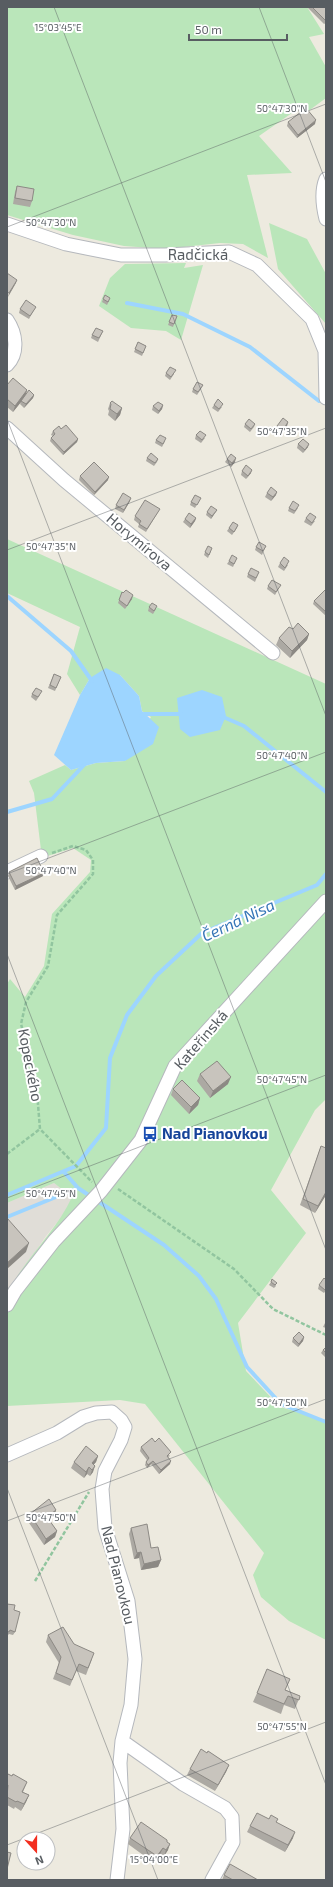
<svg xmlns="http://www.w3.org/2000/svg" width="333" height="1887" font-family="'Exo 2',sans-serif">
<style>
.industrial{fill:#e0ddd7}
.green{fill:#bae6ba}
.water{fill:#9dd5ff}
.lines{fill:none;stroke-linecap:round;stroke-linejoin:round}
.stream{stroke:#9dd5ff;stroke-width:4}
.minor-casing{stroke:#b5b8bd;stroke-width:15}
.path{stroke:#91c59f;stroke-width:2.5;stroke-dasharray:4 2;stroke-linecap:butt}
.minor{stroke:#fff;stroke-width:13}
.wall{fill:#aca9a3}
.shaded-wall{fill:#8c8984}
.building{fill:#c8c4bd;stroke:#8c8984}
.ticks{fill:none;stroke:#585d62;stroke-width:1;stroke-opacity:0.45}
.labels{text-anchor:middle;stroke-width:4;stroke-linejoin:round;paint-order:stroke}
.street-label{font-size:15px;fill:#585d62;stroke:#fff}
.transit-label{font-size:15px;font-weight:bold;fill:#164399;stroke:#fff;text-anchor:start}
.water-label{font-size:16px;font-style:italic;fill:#3676b7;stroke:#fff}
.ticks-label{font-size:10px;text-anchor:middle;fill:#585d62;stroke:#fff;stroke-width:4;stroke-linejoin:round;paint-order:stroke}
</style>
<rect width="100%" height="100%" fill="#edeadf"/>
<!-- industrial -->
<path class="industrial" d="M 54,1183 L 72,1197 L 66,1211 L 46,1236 L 7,1294 L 7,1203 Z"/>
<!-- green -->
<path class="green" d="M 7,7 L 307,7 L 324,34 L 309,37 L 326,67 L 326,98 L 307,112 L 302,106 L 259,136 L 292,173 L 247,175 L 268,258 L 243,244 L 220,243 L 165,249 L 124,246 L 73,235 L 7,215 Z
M 269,223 L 307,239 L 326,274 L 326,324 L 278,269 Z
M 186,263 L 184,268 L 203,265 L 181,340 L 166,331 L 131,328 L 99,306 L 110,278 L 125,264 Z
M 7,539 L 326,684 L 326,1099 L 315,1110 L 271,1190 L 306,1233 L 238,1323 L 246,1371 L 280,1407 L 326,1420 L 326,1640 L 289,1621 L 261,1597 L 253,1575 L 264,1553 L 145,1404 L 120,1400 L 7,1406 L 7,1294 C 24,1259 56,1232 72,1197 L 54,1183 L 7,1203 L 7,984 L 10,979 L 25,997 L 44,966 L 52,914 L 90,872 L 91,860 L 73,848 L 38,859 L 41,850 L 34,793 L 29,781 L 65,765 L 71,770 L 96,763 L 125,761 L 151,717 L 142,711 L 139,696 L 120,675 L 90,678 L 80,695 L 67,674 L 80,627 L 7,593 Z"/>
<!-- water -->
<path class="water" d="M 106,668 L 120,675 L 139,696 L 142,711 L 159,727 L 153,744 L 125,761 L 96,763 L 71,770 L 54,755 L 80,695 L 90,678 Z
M 202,690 L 222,697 L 226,716 L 220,730 L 190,737 L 180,729 L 177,698 Z"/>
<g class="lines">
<!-- stream -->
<path class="stream" d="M 127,303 L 183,314 L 250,347 L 319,401
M 7,596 L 71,651 L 92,681
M 141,716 L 144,714 L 182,714
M 221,716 L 244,726 L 326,792
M 7,812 L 52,799 L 85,764
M 64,1172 L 78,1188 L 164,1245 L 199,1276 L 216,1299 L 247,1367 L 281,1404 L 326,1422
M 7,1195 L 76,1166 L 106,1128 L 110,1058 L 127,1015 L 156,976 L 202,933 L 317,885 L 326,874
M 7,1217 L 78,1188"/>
<defs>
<path id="minor" d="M 326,179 C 321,191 323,207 326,219
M 7,224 L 66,244 L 121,255 L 165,255 L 229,252 L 257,265 L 312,319 L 325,351 L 326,398
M 7,320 C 16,333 19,353 7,365
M 7,428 L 64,480 L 273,653
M 7,872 L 41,856
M 7,1305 L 15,1291 L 54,1241 L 101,1191 L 141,1140 L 175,1066 L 326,901
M 7,1455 L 57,1433 L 83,1417 L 96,1413 L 112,1412 L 121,1420 L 125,1427 L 121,1440 L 105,1471 L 102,1489 L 105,1528 L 128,1601 L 135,1659 L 131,1705 L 122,1741 L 120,1763 L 123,1829 L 117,1880
M 122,1741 L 183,1784 L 225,1808 L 232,1817 L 233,1842 L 212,1880"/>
</defs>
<!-- minor casing -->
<use href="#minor" class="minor-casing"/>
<!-- path -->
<path class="path" d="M 52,853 L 73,846 L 86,850 L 93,860 L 93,874 L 57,915 L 48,966 L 26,1002 L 21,1024 L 36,1080 L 40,1129 L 92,1182
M 7,1154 L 40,1129
M 118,1189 L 234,1269 L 273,1309 L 326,1335
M 35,1581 L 89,1492"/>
<!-- minor -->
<use href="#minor" class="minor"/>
</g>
<!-- wall -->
<path class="wall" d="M 307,7 L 326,7 L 326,23 L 324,24 Z
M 288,122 L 315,124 L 297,138 L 287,126 Z
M 17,186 L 32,201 L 30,207 L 13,204 L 15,192 Z
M 103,299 L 109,301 L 107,305 L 102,302 Z
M 36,307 L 34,310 L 29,319 L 19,313 L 20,309 Z
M 172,315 L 177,316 L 173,327 L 168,325 Z
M 103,331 L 98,342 L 91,338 L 92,335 Z
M 138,342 L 146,346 L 142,356 L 134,352 Z
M 166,373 L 174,374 L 170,380 L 165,376 Z
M 7,385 L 27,390 L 26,394 L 34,395 L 33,398 L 24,408 L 20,404 L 21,402 L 13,412 L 7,407 Z
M 203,385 L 201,389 L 197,395 L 192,392 L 193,389 Z
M 110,403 L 122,408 L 120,415 L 115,421 L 108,415 L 109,411 L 108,409 Z
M 163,405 L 162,409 L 158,414 L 152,410 L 153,406 Z
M 214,405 L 222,407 L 218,412 L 212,408 Z
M 288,422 L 287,426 L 282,433 L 276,429 L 277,426 Z
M 245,424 L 255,424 L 254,427 L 250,432 L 244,427 Z
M 53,431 L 78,439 L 77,442 L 63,455 L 50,441 L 51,438 L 53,436 L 51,435 Z
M 196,435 L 205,438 L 201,443 L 195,439 Z
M 156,440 L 165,441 L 162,447 L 155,443 Z
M 298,444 L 308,447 L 303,453 L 297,448 Z
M 147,458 L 158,459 L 157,462 L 154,466 L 146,461 Z
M 227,459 L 235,462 L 231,467 L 225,462 Z
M 242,471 L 251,473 L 246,479 L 241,475 Z
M 80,476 L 108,480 L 94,495 L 79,480 Z
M 267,493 L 276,495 L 271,501 L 265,497 Z
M 130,501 L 123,513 L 115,509 L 116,505 Z
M 199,501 L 195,508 L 190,505 L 191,502 Z
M 289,508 L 298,508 L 294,514 L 288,511 Z
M 217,510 L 211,519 L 206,515 L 207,512 Z
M 158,512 L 146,532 L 138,527 L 139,524 L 134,520 L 135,516 Z
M 196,518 L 195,521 L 190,528 L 183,522 L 185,519 Z
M 306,518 L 315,521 L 311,526 L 304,522 Z
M 238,525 L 237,528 L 232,535 L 227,531 L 229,528 Z
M 266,546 L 262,555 L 255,550 L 256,547 Z
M 211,551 L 208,558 L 204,555 L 205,552 Z
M 237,558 L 233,567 L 227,564 L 229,561 Z
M 280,563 L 288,565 L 284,571 L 278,567 Z
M 259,572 L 255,582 L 247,577 L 248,574 Z
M 268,586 L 279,588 L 275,595 L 267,589 Z
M 326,589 L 326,616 L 313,604 L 314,601 Z
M 122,592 L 132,599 L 125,609 L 118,603 Z
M 149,607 L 156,609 L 153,614 L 148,611 Z
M 293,629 L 309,634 L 307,640 L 290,658 L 276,645 L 279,638 Z
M 54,674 L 61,677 L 55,691 L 48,688 Z
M 32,694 L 40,695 L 36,701 L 31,697 Z
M 9,872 L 43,876 L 15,890 L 8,876 Z
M 200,1074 L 228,1084 L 210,1098 L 197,1081 Z
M 173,1089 L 200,1098 L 198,1105 L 189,1114 L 171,1095 Z
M 321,1146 L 326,1195 L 315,1213 L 300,1205 Z
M 272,1279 L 276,1286 L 274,1288 L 269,1285 L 271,1282 Z
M 326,1280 L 326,1290 L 324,1293 L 318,1289 L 319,1285 Z
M 326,1321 L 326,1328 L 323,1327 Z
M 304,1337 L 303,1341 L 298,1347 L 292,1342 L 293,1338 Z
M 326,1347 L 326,1358 L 321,1353 L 323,1350 Z
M 155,1442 L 170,1456 L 168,1457 L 170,1464 L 159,1474 L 151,1464 L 147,1468 L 145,1465 L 146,1462 L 147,1460 L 140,1451 L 141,1447 Z
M 98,1456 L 96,1462 L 94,1464 L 93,1472 L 90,1476 L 87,1474 L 84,1478 L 71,1468 L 74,1462 Z
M 56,1510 L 54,1517 L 49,1520 L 57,1531 L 55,1537 L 44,1545 L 27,1520 L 30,1514 Z
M 131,1528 L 151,1548 L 161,1560 L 158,1567 L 141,1570 L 139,1558 L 134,1559 L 129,1534 Z
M 7,1604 L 14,1610 L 15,1632 L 13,1635 L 9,1634 L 8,1635 L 7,1635 Z
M 48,1635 L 74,1644 L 92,1659 L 86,1675 L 76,1671 L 70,1686 L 53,1679 L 59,1663 L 46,1642 Z
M 286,1690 L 300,1696 L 295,1709 L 284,1705 L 281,1714 L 253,1702 L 257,1693 Z
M 229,1765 L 226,1772 L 215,1791 L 187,1775 L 190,1769 Z
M 7,1776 L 27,1782 L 23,1792 L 29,1795 L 26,1802 L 21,1811 L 15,1807 L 14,1809 L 7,1805 Z
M 269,1819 L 278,1819 L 276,1822 L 293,1838 L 285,1852 L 247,1832 L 250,1826 Z
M 130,1838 L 167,1842 L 168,1850 L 164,1856 L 160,1854 L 154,1863 L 128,1844 Z
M 224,1875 L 258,1880 L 222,1880 Z"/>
<!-- shaded-wall -->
<path class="shaded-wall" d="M 316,120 L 315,124 L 297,138 L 298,135 Z
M 17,280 L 16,283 L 8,297 L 9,293 Z
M 27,390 L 25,397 L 13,412 L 15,406 Z
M 34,395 L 33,398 L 24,408 L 26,404 Z
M 163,405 L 162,409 L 158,414 L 159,411 Z
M 122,408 L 120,415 L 115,421 L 117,414 Z
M 288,422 L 287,426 L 282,433 L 283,430 Z
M 78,439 L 77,442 L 63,455 L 64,452 Z
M 309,444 L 308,447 L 303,453 Z
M 236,458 L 235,462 L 231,467 L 232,463 Z
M 252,470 L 251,473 L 246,479 Z
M 109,477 L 108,480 L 94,495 L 95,492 Z
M 277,492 L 276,495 L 271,501 L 273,497 Z
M 131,498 L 130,501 L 123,513 L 124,510 Z
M 217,510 L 211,519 L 212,516 Z
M 196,518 L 195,521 L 190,528 L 191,524 Z
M 133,595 L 132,599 L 125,609 L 127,606 Z
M 309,634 L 307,640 L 290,658 L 292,651 Z
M 44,873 L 43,876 L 15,890 L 16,886 Z
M 231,1077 L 228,1084 L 210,1098 L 213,1091 Z
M 200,1098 L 198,1105 L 189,1114 L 191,1107 Z
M 326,1192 L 326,1195 L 315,1213 L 318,1206 Z
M 29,1243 L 26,1252 L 7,1269 L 7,1263 Z
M 304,1337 L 303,1341 L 298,1347 L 299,1344 Z
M 98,1456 L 96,1462 L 90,1469 L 92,1463 Z
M 153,1461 L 151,1464 L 147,1468 L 148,1465 Z
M 171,1461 L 170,1464 L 159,1474 L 161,1470 Z
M 95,1466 L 93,1472 L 90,1476 L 92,1470 Z
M 89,1467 L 87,1474 L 84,1478 L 86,1472 Z
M 56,1510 L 54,1517 L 45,1523 L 47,1517 Z
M 57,1531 L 55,1537 L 44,1545 L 46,1539 Z
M 141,1552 L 139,1558 L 134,1559 L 137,1553 Z
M 161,1560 L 158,1567 L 141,1570 L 144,1564 Z
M 229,1765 L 226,1772 L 215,1791 L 218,1785 Z
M 29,1795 L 26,1802 L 21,1811 L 24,1804 Z
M 295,1832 L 293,1838 L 285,1852 L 288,1845 Z
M 170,1844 L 168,1850 L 164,1856 L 166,1850 Z
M 163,1848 L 160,1854 L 154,1863 L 157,1856 Z"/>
<!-- building -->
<path class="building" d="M 312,7 L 326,7 L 326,21 Z
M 306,108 L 316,120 L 298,135 L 288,122 Z
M 17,186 L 34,189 L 32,201 L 15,198 Z
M 7,273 L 17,280 L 9,293 L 7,292 Z
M 105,295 L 110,298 L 108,302 L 103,299 Z
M 26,300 L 36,307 L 30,316 L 20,309 Z
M 172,315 L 177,316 L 174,324 L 169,322 Z
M 96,328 L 103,331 L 99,338 L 92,335 Z
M 138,342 L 146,346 L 143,353 L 135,349 Z
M 170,367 L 176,370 L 171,377 L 166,373 Z
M 13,378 L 27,390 L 15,406 L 7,399 L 7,385 Z
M 197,382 L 203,385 L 198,392 L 193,389 Z
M 29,390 L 34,395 L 26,404 L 21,401 Z
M 218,399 L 223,404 L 219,409 L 214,405 Z
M 112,401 L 122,408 L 117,414 L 110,409 L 111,404 L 110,403 Z
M 158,402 L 163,405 L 159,411 L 153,406 Z
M 283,418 L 288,422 L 283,430 L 277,426 Z
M 249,419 L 255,424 L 251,429 L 245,424 Z
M 66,425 L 78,439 L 64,452 L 51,438 L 55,434 L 53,431 L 59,426 L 61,429 Z
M 200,431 L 206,435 L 202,440 L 196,435 Z
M 160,435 L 166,438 L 163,444 L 156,440 Z
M 303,439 L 309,444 L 305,450 L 298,444 Z
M 151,453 L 158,459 L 155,463 L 147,458 Z
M 231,454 L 236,458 L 232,463 L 227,459 Z
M 94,462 L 109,477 L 95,492 L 80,476 Z
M 246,465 L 252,470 L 248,476 L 242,471 Z
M 271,487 L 277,492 L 273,497 L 267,493 Z
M 123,493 L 131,498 L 124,510 L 116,505 Z
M 195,495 L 201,498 L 197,505 L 191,502 Z
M 145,500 L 160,509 L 147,529 L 139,524 L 141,521 L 135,516 Z
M 293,501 L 299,505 L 295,511 L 289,508 Z
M 211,506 L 217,510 L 212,516 L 207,512 Z
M 189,513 L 196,518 L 191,524 L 185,519 Z
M 310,513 L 316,517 L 312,523 L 306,518 Z
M 233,522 L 238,525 L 234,532 L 229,528 Z
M 259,542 L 266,546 L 263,551 L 256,547 Z
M 208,546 L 212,548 L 209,555 L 205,552 Z
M 232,555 L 237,558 L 234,564 L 229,561 Z
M 284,557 L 289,561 L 285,568 L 280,563 Z
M 251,568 L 259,572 L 256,578 L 248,574 Z
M 272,580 L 281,585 L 276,592 L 268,586 Z
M 326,589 L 326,612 L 314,601 Z
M 126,590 L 133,595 L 127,606 L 119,600 L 122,592 L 123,593 Z
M 152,603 L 157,606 L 154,611 L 149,607 Z
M 298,623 L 309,634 L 292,651 L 279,638 L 289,627 L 293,629 Z
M 54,674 L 61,677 L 56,688 L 50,685 Z
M 36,688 L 42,691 L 38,697 L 32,694 Z
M 37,858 L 44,873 L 16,886 L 9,872 Z
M 217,1061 L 231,1077 L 213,1091 L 200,1074 Z
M 182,1080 L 200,1098 L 191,1107 L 173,1089 Z
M 321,1146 L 326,1148 L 326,1192 L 318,1206 L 303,1199 Z
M 7,1218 L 29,1243 L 7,1263 Z
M 324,1278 L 326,1280 L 326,1289 L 325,1290 L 319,1285 Z
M 272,1279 L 277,1283 L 275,1285 L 271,1282 Z
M 299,1332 L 304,1337 L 299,1344 L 293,1338 Z
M 326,1347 L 326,1353 L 323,1350 Z
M 152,1438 L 155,1442 L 159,1438 L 171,1452 L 167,1456 L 171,1461 L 161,1470 L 153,1461 L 148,1465 L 146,1462 L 149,1458 L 141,1447 Z
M 86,1446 L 98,1456 L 92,1463 L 95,1466 L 92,1470 L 89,1467 L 86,1472 L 74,1462 Z
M 49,1499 L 56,1510 L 47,1517 L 57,1531 L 46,1539 L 30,1514 Z
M 147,1524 L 151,1548 L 158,1547 L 161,1560 L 144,1564 L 141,1552 L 137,1553 L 131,1528 Z
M 7,1604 L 15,1605 L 14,1610 L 20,1612 L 15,1632 L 10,1630 L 9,1632 L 7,1631 Z
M 63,1627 L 74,1644 L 94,1653 L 88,1668 L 79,1664 L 72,1680 L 56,1673 L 61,1657 L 48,1635 Z
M 267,1669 L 290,1679 L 285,1690 L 300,1696 L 299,1700 L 288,1696 L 284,1704 L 257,1693 Z
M 201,1749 L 207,1753 L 208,1751 L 229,1765 L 218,1785 L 190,1769 Z
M 8,1774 L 12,1776 L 13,1774 L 27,1782 L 22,1792 L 29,1795 L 24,1804 L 17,1801 L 16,1802 L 7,1797 L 8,1785 L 7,1785 L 7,1776 Z
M 257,1813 L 269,1819 L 271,1815 L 278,1819 L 276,1822 L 295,1832 L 288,1845 L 250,1826 Z
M 141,1822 L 167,1840 L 167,1842 L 170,1844 L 166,1850 L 163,1848 L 157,1856 L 130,1838 Z
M 7,1852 L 11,1853 L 7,1869 Z
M 230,1864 L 258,1880 L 233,1880 L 224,1875 Z"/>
<!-- ticks -->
<path class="ticks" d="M 54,7 L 326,716M 259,7 L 326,182M 7,227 L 326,104M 7,419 L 326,1250M 7,550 L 326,428M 7,874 L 326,752M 7,954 L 326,1785M 7,1198 L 326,1075M 7,1488 L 158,1880M 7,1521 L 326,1399M 7,1845 L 326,1722"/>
<!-- icons -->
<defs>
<symbol id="bus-bare" viewBox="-9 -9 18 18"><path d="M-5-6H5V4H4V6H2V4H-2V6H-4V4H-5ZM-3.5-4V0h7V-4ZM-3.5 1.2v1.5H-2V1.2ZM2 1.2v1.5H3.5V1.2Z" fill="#1a4fb4" stroke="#fff" stroke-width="2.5" paint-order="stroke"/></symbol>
</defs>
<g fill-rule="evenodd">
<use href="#bus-bare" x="139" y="1123" width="22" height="22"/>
</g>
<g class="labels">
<!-- street labels -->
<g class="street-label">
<text x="198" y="260">Radčická</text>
<text transform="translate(139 542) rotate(40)" y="5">Horymírova</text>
<text transform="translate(201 1040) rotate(-49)" y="5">Kateřinská</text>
<text transform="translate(30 1065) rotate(79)" y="5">Kopeckého</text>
<text transform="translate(118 1575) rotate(76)" y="5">Nad Pianovkou</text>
</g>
<!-- transit labels -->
<g class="transit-label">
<text x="162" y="1139">Nad Pianovkou</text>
</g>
<!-- water labels -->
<g class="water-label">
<text transform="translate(238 920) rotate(-25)" y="6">Černá Nisa</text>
</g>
</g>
<g class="ticks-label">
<text x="58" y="31">15°03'45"E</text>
<text x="282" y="112">50°47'30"N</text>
<text x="51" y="226">50°47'30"N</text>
<text x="282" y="435">50°47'35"N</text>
<text x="51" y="550">50°47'35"N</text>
<text x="282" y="759">50°47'40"N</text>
<text x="51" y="874">50°47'40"N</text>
<text x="282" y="1083">50°47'45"N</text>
<text x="51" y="1197">50°47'45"N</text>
<text x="282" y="1406">50°47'50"N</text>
<text x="51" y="1521">50°47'50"N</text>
<text x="282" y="1730">50°47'55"N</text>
<text x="154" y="1863">15°04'00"E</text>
</g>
<!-- border -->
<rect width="333" height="1887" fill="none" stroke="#585d62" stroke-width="16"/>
<!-- north arrow -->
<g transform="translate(36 1851) rotate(159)"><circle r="19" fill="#ffffff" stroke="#bcbec0"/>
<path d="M0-3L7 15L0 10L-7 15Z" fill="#f32e1f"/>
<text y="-6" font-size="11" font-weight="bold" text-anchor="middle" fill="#585d62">N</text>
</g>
<!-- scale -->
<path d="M189 34v6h98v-6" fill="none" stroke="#585d62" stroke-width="2"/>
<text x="195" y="34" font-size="12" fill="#585d62" stroke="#ffffff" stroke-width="3" paint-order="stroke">50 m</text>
</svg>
